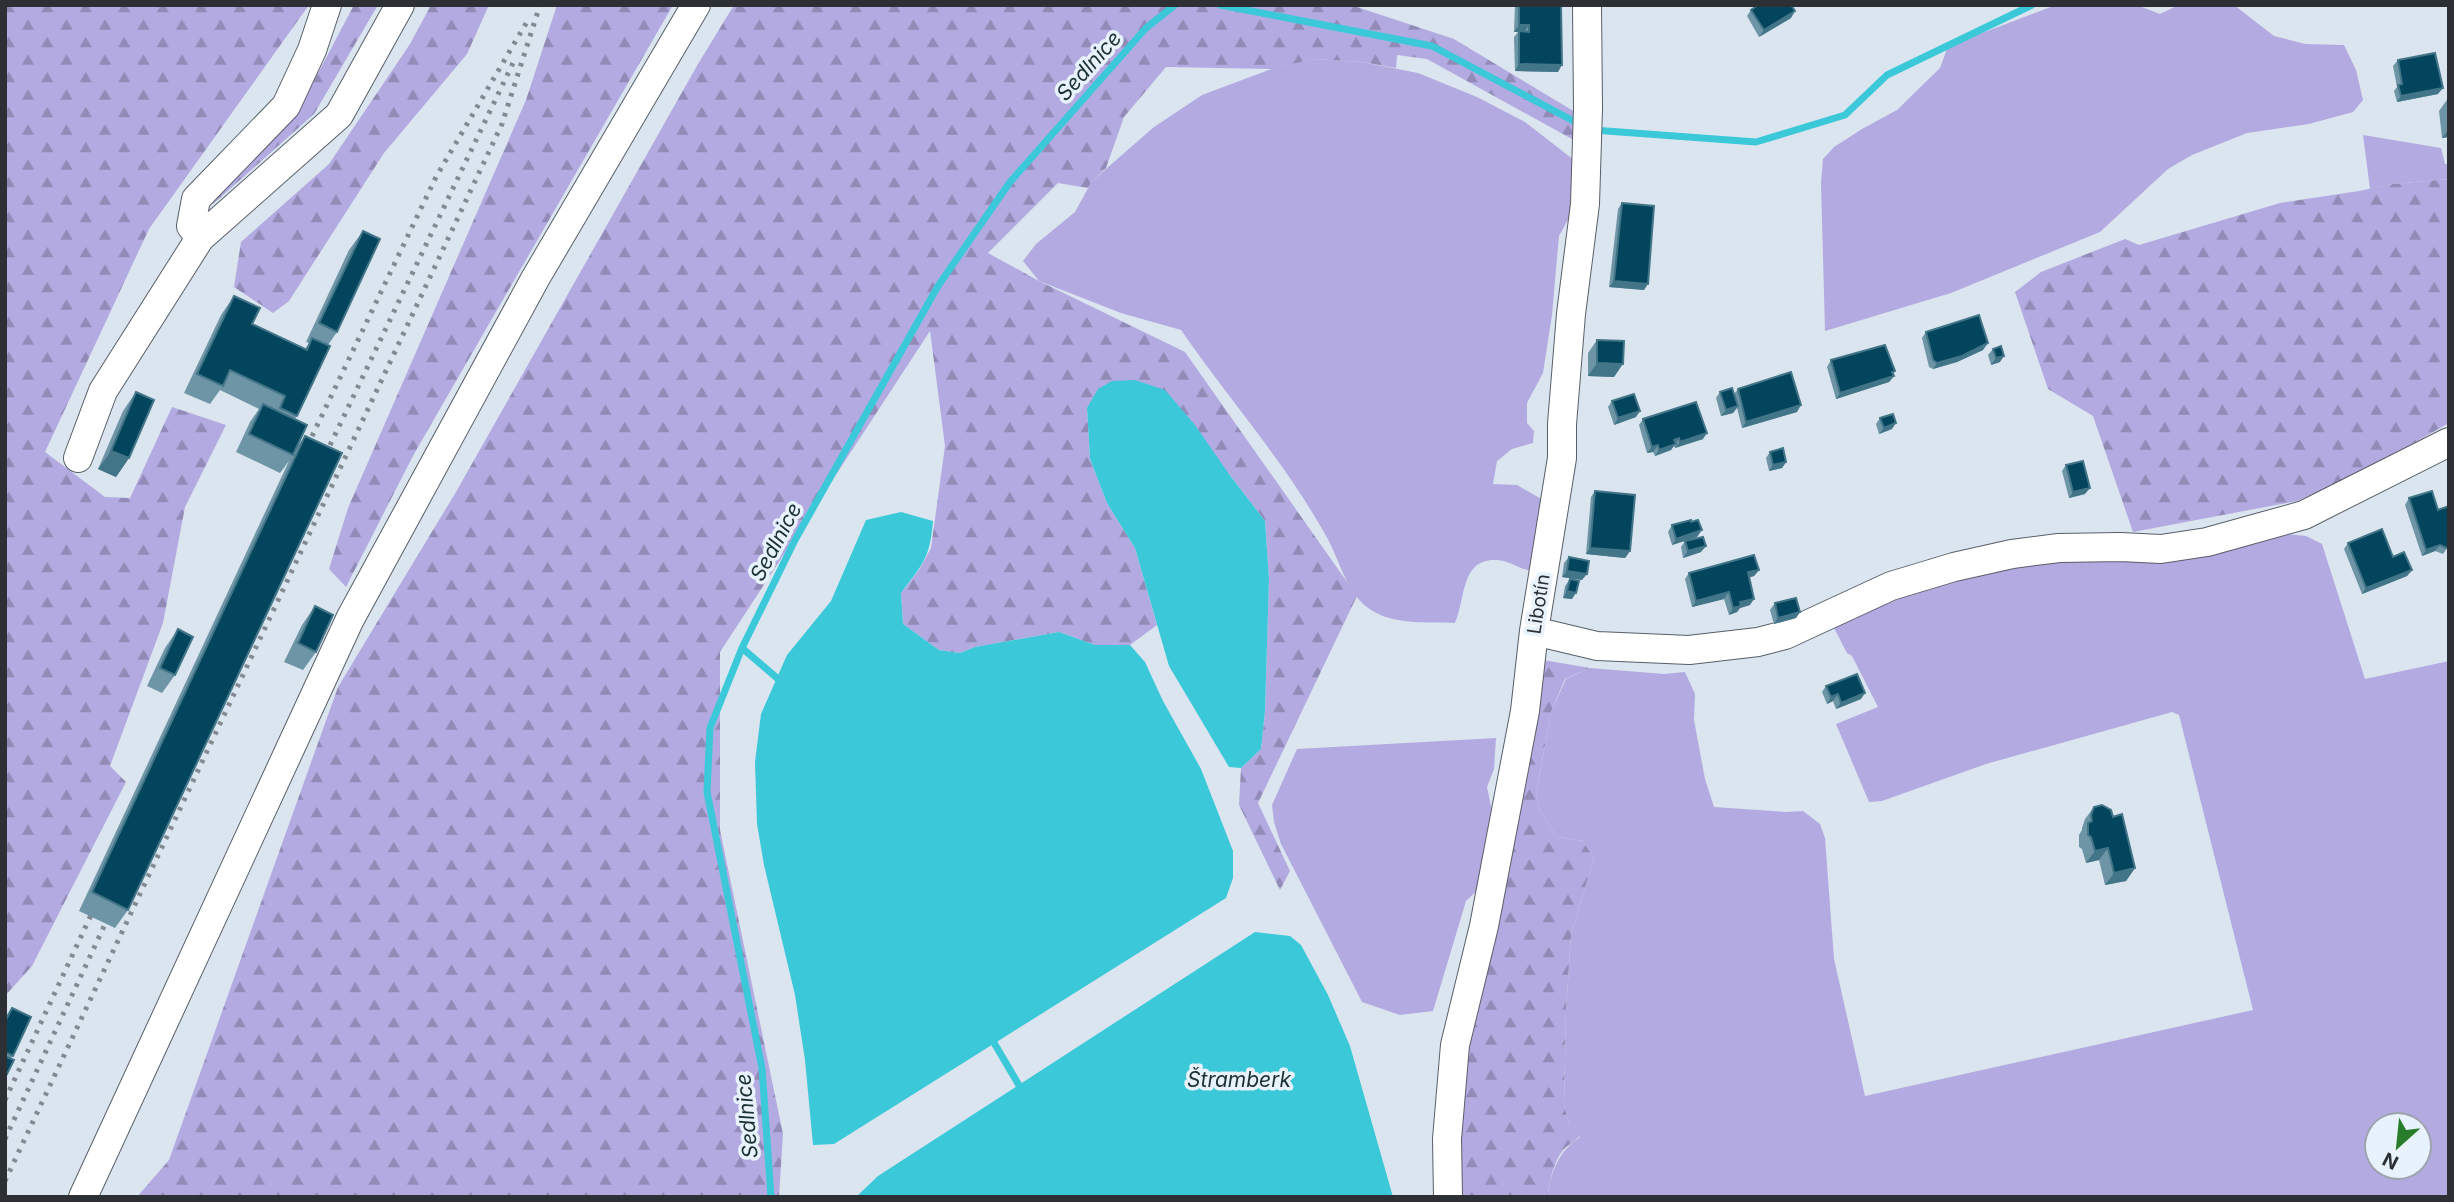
<svg xmlns="http://www.w3.org/2000/svg" width="2454" height="1202" font-family="Inter,sans-serif">
<style>
.green{fill:#b3aae1;fill-rule:evenodd}
.forest{fill:url(#forest-firs)}
.water{fill:#3bc8d9}
.lines{fill:none;stroke-linecap:round;stroke-linejoin:round}
.stream{stroke:#3bc8d9;stroke-width:7}
.minor-casing{stroke:#575f68;stroke-width:30}
.minor{stroke:#fff;stroke-width:28}
.rail{stroke:#838a91;stroke-width:5;stroke-dasharray:3.5 7;stroke-linecap:butt}
.wall{fill:#6e95a6}
.shaded-wall{fill:#437588}
.building{fill:#02455c;stroke:#437588;stroke-width:2}
.labels{text-anchor:middle;stroke-width:7;stroke-linejoin:round;paint-order:stroke}
.street-label{font-size:19px;fill:#2c3034;stroke:#e8f2fd}
.water-label{font-size:21px;font-style:italic;fill:#1a3134;stroke:#e8f2fd}
</style>
<defs>
<pattern id="forest-firs" width="22" height="20" patternUnits="userSpaceOnUse" patternTransform="scale(1.75)"><rect width="22" height="20" fill="#b3aae1"/><path d="M5 1l3.5 6h-7zM16 11l3.5 6h-7z" fill="#928bb7"/></pattern>
</defs>
<rect width="100%" height="100%" fill="#dbe5ef"/>
<!-- green -->
<path class="green" d="M 2056,5 L 2137,5 L 2160,14 L 2179,5 L 2234,5 L 2274,36 L 2305,44 L 2344,45 L 2356,70 L 2363,100 L 2353,112 L 2309,124 L 2247,133 L 2192,155 L 2168,169 L 2100,232 L 1951,293 L 1825,331 L 1821,183 L 1823,159 L 1834,147 L 1862,129 L 1897,110 L 1940,68 L 1948,46 Z
M 1314,59 L 1362,62 L 1418,73 L 1477,97 L 1525,122 L 1574,160 L 1571,214 L 1559,236 L 1552,315 L 1543,373 L 1527,403 L 1527,423 L 1534,431 L 1533,443 L 1512,449 L 1497,461 L 1493,484 L 1517,485 L 1545,501 L 1534,571 C 1519,570 1512,561 1497,560 C 1460,558 1466,599 1455,623 C 1429,622 1394,625 1371,610 C 1345,593 1340,559 1325,534 C 1284,461 1228,398 1181,330 L 1121,313 L 1039,281 L 1023,261 L 1036,244 L 1075,212 L 1092,181 L 1154,127 L 1202,95 L 1274,68 Z
M 2363,135 L 2441,148 L 2445,164 L 2449,164 L 2449,179 L 2393,184 L 2370,189 Z
M 2285,534 L 2306,536 L 2322,544 L 2365,679 L 2449,661 L 2449,1197 L 1548,1197 C 1550,1172 1559,1151 1580,1137 L 1569,1124 L 1564,1105 L 1566,1011 L 1571,935 L 1594,858 L 1583,841 L 1557,837 L 1540,811 L 1536,795 L 1551,712 L 1566,679 L 1590,668 L 1664,674 L 1685,672 L 1695,694 L 1694,720 L 1705,779 L 1714,807 L 1786,812 L 1803,811 L 1820,824 L 1825,838 L 1834,959 L 1865,1096 L 2253,1010 L 2179,715 L 2172,712 L 1986,764 L 1882,801 L 1869,802 L 1836,724 L 1878,707 L 1852,656 L 1847,653 L 1833,626 L 1904,597 L 1995,570 ZM 2377,1125 L 2419,1125 L 2419,1167 L 2377,1167 Z
M 1496,738 L 1494,769 L 1487,787 L 1496,830 L 1479,889 L 1466,901 L 1433,1011 L 1400,1015 L 1362,1002 L 1281,844 L 1274,822 L 1272,805 L 1297,749 Z"/>
<!-- forest -->
<path class="forest" d="M 5,5 L 309,5 L 149,229 L 45,452 L 105,497 L 130,498 L 172,407 L 226,425 L 185,507 L 163,623 L 110,766 L 126,782 L 32,966 L 5,996 Z
M 354,5 L 378,5 L 314,114 L 213,204 L 209,198 L 298,111 Z
M 431,5 L 489,5 L 467,54 L 384,153 L 289,301 L 273,313 L 234,287 L 241,242 L 329,164 L 410,44 Z
M 557,5 L 673,5 L 414,454 L 346,587 L 329,569 L 348,508 L 526,100 Z
M 734,5 L 1351,5 L 1454,39 L 1580,115 L 1581,144 L 1427,59 L 1397,55 L 1396,68 L 1362,62 L 1314,59 L 1271,69 L 1166,67 L 1124,117 L 1106,168 L 1092,181 L 1088,188 L 1058,183 L 988,253 L 1039,281 L 1185,352 L 1357,596 L 1258,803 L 1290,871 L 1280,890 L 1239,805 L 1241,768 L 1261,749 L 1265,711 L 1269,579 L 1265,521 L 1229,474 L 1087,408 L 1090,459 L 1107,503 L 1135,548 L 1157,625 L 1130,645 L 1095,645 L 1059,632 L 975,647 L 960,653 L 939,650 L 903,624 L 901,593 L 919,570 L 931,548 L 945,446 L 930,331 L 720,652 L 720,830 L 783,1134 L 779,1197 L 137,1197 L 169,1160 L 338,687 L 456,492 L 698,64 Z
M 2449,179 L 2449,423 L 2357,475 L 2297,501 L 2133,532 L 2093,416 L 2048,389 L 2015,292 L 2041,272 L 2125,239 L 2139,245 L 2280,203 L 2359,191 L 2393,184 Z
M 1543,660 L 1590,668 L 1565,679 L 1551,712 L 1536,795 L 1540,811 L 1557,837 L 1583,841 L 1594,858 L 1571,935 L 1566,1011 L 1564,1105 L 1569,1124 L 1582,1133 C 1578,1139 1571,1143 1565,1148 C 1554,1159 1549,1182 1548,1197 L 1459,1197 L 1461,1082 Z"/>
<!-- water -->
<path class="water" d="M 1135,380 L 1165,390 L 1195,425 L 1229,474 L 1265,521 L 1269,579 L 1265,711 L 1261,749 L 1241,768 L 1229,767 L 1169,666 L 1135,548 L 1107,503 L 1090,459 L 1087,408 L 1098,389 L 1112,381 Z
M 901,512 L 933,521 C 930,558 923,564 901,593 L 903,624 L 939,650 L 960,653 L 975,647 L 1059,632 L 1095,645 L 1130,645 L 1145,662 L 1163,701 L 1201,769 L 1233,851 L 1233,878 L 1226,898 L 834,1144 L 813,1145 L 805,1060 L 795,995 L 764,865 L 757,824 L 755,762 L 761,714 L 787,655 L 831,601 L 866,520 Z
M 1255,932 L 1290,936 L 1301,945 L 1328,995 L 1350,1046 L 1393,1197 L 856,1197 L 878,1176 Z"/>
<g class="lines">
<!-- stream -->
<path class="stream" d="M 1220,5 L 1432,46 L 1579,124
M 1593,130 L 1756,142 L 1845,115 L 1887,75 L 2032,5
M 742,648 L 777,678 L 782,686
M 990,1036 L 1023,1092
M 771,1197 L 762,1068 L 707,792 L 710,728 L 742,648 L 795,540 L 938,286 L 1010,182 L 1146,28 L 1175,5"/>
<defs>
<path id="minor" d="M 200,238 L 191,226 L 196,199 L 286,106 L 312,50 L 327,5
M 78,458 L 103,391 L 200,238 L 339,115 L 400,5
M 1534,631 L 1597,646 L 1689,650 L 1758,642 L 1785,635 L 1891,586 L 1954,567 L 2012,554 L 2059,548 L 2120,547 L 2161,549 L 2207,542 L 2304,515 L 2449,442
M 83,1197 L 350,619 L 535,279 L 696,5
M 1448,1197 L 1447,1139 L 1455,1045 L 1484,926 L 1525,711 L 1534,631 L 1562,458 L 1562,424 L 1571,314 L 1585,204 L 1588,108 L 1587,5"/>
</defs>
<!-- minor casing -->
<use href="#minor" class="minor-casing"/>
<!-- minor -->
<use href="#minor" class="minor"/>
<!-- rail -->
<path class="rail" d="M 303,455 L 436,177 L 528,20
M 321,464 L 513,63
M 5,1100 L 98,900
M 5,1139 L 113,907
M 5,1181 L 502,124 L 540,5"/>
</g>
<!-- wall -->
<path class="wall" d="M 1515,5 L 1561,5 L 1558,72 L 1515,71 L 1514,37 L 1518,32 L 1514,32 Z
M 1751,10 L 1791,18 L 1759,37 L 1747,16 Z
M 2398,60 L 2438,94 L 2397,102 L 2394,91 L 2397,87 L 2393,66 Z
M 2449,97 L 2449,137 L 2442,138 L 2439,111 Z
M 1622,203 L 1644,290 L 1609,287 L 1618,209 Z
M 363,231 L 337,332 L 328,345 L 295,419 L 296,448 L 305,436 L 128,910 L 115,928 L 79,911 L 289,461 L 280,473 L 236,452 L 250,422 L 259,409 L 220,390 L 210,404 L 184,393 L 221,315 L 234,296 L 252,324 L 305,349 L 309,343 L 306,342 L 349,250 Z
M 1926,332 L 1983,350 L 1957,362 L 1933,369 L 1929,367 L 1922,338 Z
M 1597,340 L 1614,377 L 1588,376 L 1588,353 Z
M 1993,349 L 2000,362 L 1991,365 L 1988,355 Z
M 1831,360 L 1893,374 L 1894,376 L 1889,382 L 1836,399 L 1827,367 Z
M 1738,389 L 1797,412 L 1742,428 L 1737,408 L 1733,413 L 1721,416 L 1716,398 L 1720,392 L 1734,394 Z
M 136,392 L 129,458 L 116,477 L 98,469 L 123,411 Z
M 1612,401 L 1636,417 L 1614,425 L 1608,407 Z
M 1880,418 L 1892,429 L 1879,434 L 1876,424 Z
M 1643,419 L 1703,439 L 1675,448 L 1674,446 L 1671,450 L 1655,456 L 1653,452 L 1647,453 L 1639,425 Z
M 1770,452 L 1786,462 L 1782,468 L 1769,471 L 1766,458 Z
M 2066,465 L 2085,494 L 2069,498 L 2062,471 Z
M 1595,491 L 1630,551 L 1625,558 L 1586,554 L 1591,497 Z
M 2409,498 L 2448,547 L 2443,554 L 2435,551 L 2422,556 L 2405,505 Z
M 1672,525 L 1697,537 L 1672,545 L 1668,532 Z
M 1685,541 L 1701,552 L 1683,558 L 1681,547 Z
M 2348,543 L 2393,557 L 2412,570 L 2407,576 L 2362,594 L 2344,549 Z
M 1569,557 L 1582,580 L 1562,577 L 1564,563 Z
M 1759,570 L 1754,576 L 1750,577 L 1750,605 L 1740,608 L 1737,612 L 1729,615 L 1724,599 L 1692,607 L 1685,579 L 1689,573 Z
M 1570,579 L 1572,599 L 1563,598 L 1565,586 Z
M 1775,603 L 1800,612 L 1796,618 L 1774,624 L 1770,610 Z
M 315,606 L 316,652 L 303,670 L 284,662 L 302,625 Z
M 178,629 L 175,675 L 162,693 L 147,686 L 165,648 Z
M 1826,686 L 1861,699 L 1836,709 L 1833,701 L 1827,704 L 1822,692 Z
M 2094,807 L 2113,817 L 2135,868 L 2126,881 L 2105,885 L 2099,860 L 2086,863 L 2082,849 L 2079,847 L 2079,835 L 2082,830 L 2082,828 L 2085,819 Z
M 12,1008 L 13,1056 L 11,1059 L 7,1074 L 5,1077 L 5,1017 Z"/>
<!-- shaded-wall -->
<path class="shaded-wall" d="M 1795,11 L 1791,18 L 1759,37 L 1764,30 Z
M 1519,25 L 1529,25 L 1524,32 L 1514,32 Z
M 1519,64 L 1562,65 L 1558,72 L 1515,71 Z
M 2443,88 L 2438,94 L 2397,102 L 2401,96 Z
M 2449,129 L 2449,137 L 2442,138 Z
M 1614,281 L 1648,284 L 1644,290 L 1609,287 Z
M 1988,343 L 1983,350 L 1957,362 L 1933,369 L 1937,363 Z
M 2004,356 L 2000,362 L 1991,365 L 1996,358 Z
M 1597,363 L 1623,364 L 1614,377 L 1588,376 Z
M 1895,371 L 1891,377 L 1894,376 L 1889,382 L 1836,399 L 1840,393 Z
M 1801,405 L 1797,412 L 1742,428 L 1746,422 Z
M 1738,406 L 1733,413 L 1721,416 L 1726,410 Z
M 1640,411 L 1636,417 L 1614,425 L 1618,418 Z
M 1896,423 L 1892,429 L 1879,434 L 1884,428 Z
M 1707,433 L 1703,439 L 1675,448 L 1680,442 Z
M 1679,438 L 1671,450 L 1655,456 L 1659,450 Z
M 1658,445 L 1653,452 L 1647,453 L 1652,447 Z
M 111,451 L 129,458 L 116,477 L 98,469 Z
M 1786,462 L 1782,468 L 1769,471 L 1773,465 Z
M 2090,488 L 2085,494 L 2069,498 L 2073,492 Z
M 1702,530 L 1697,537 L 1672,545 L 1676,539 Z
M 2440,545 L 2435,551 L 2422,556 L 2426,550 Z
M 1706,546 L 1701,552 L 1683,558 L 1688,551 Z
M 1590,548 L 1630,551 L 1625,558 L 1586,554 Z
M 1759,570 L 1754,576 L 1744,579 L 1748,572 Z
M 2412,570 L 2407,576 L 2362,594 L 2366,588 Z
M 1567,571 L 1587,574 L 1582,580 L 1562,577 Z
M 1567,591 L 1576,593 L 1572,599 L 1563,598 Z
M 1729,592 L 1724,599 L 1692,607 L 1696,601 Z
M 1754,599 L 1750,605 L 1740,608 L 1737,612 L 1729,615 L 1733,608 L 1740,602 Z
M 1800,612 L 1796,618 L 1774,624 L 1778,618 Z
M 1865,693 L 1861,699 L 1836,709 L 1841,703 Z
M 1838,694 L 1833,701 L 1827,704 L 1831,697 Z
M 2108,848 L 2099,860 L 2086,863 L 2095,851 Z
M 2135,868 L 2126,881 L 2105,885 L 2114,873 Z"/>
<!-- building -->
<path class="building" d="M 1519,5 L 1561,5 L 1562,65 L 1519,64 L 1519,31 L 1529,32 L 1529,25 L 1519,25 Z
M 1758,5 L 1791,5 L 1795,11 L 1764,30 L 1751,10 Z
M 2435,53 L 2443,88 L 2401,96 L 2398,85 L 2402,84 L 2398,60 Z
M 1622,203 L 1654,206 L 1648,284 L 1614,281 Z
M 363,231 L 380,239 L 337,332 L 319,323 Z
M 234,296 L 260,308 L 252,324 L 307,350 L 312,338 L 330,346 L 297,416 L 280,408 L 285,396 L 230,370 L 223,386 L 197,374 Z
M 1979,315 L 1988,343 L 1962,356 L 1937,363 L 1933,360 L 1926,332 Z
M 1597,340 L 1624,341 L 1623,364 L 1597,363 Z
M 1885,345 L 1895,371 L 1892,372 L 1894,376 L 1840,393 L 1831,360 Z
M 2001,346 L 2004,356 L 1996,358 L 1993,349 Z
M 1791,372 L 1801,405 L 1746,422 L 1738,389 Z
M 1732,388 L 1738,406 L 1726,410 L 1720,392 Z
M 136,392 L 154,400 L 129,458 L 111,451 Z
M 1634,394 L 1640,411 L 1618,418 L 1612,401 Z
M 1696,402 L 1707,433 L 1680,442 L 1679,438 L 1674,440 L 1676,444 L 1659,450 L 1658,445 L 1652,447 L 1643,419 Z
M 263,404 L 307,425 L 293,455 L 249,434 Z
M 1893,414 L 1896,423 L 1884,428 L 1880,418 Z
M 305,436 L 342,453 L 128,910 L 92,892 Z
M 1783,448 L 1786,462 L 1773,465 L 1770,452 Z
M 2083,461 L 2090,488 L 2073,492 L 2066,465 Z
M 1595,491 L 1635,495 L 1630,551 L 1590,548 Z
M 2432,491 L 2438,510 L 2449,506 L 2449,545 L 2447,548 L 2440,545 L 2426,550 L 2409,498 Z
M 1691,520 L 1691,522 L 1698,520 L 1702,530 L 1676,539 L 1672,525 Z
M 2382,529 L 2393,557 L 2404,552 L 2412,570 L 2366,588 L 2348,543 Z
M 1703,537 L 1706,546 L 1688,551 L 1685,541 Z
M 1754,555 L 1759,570 L 1748,572 L 1754,599 L 1740,602 L 1741,606 L 1733,608 L 1729,592 L 1696,601 L 1689,573 Z
M 1569,557 L 1589,561 L 1587,574 L 1567,571 Z
M 1570,579 L 1579,581 L 1576,593 L 1567,591 Z
M 1796,598 L 1800,612 L 1778,618 L 1775,603 Z
M 315,606 L 333,615 L 316,652 L 298,643 Z
M 178,629 L 193,637 L 175,675 L 160,668 Z
M 1857,674 L 1865,693 L 1841,703 L 1838,694 L 1831,697 L 1826,686 Z
M 2102,805 L 2111,810 L 2113,817 L 2122,814 L 2135,868 L 2114,873 L 2108,848 L 2095,851 L 2091,837 L 2088,835 L 2088,823 L 2092,821 L 2091,815 L 2094,807 Z
M 12,1008 L 31,1017 L 13,1056 L 5,1052 L 5,1022 Z
M 5,1056 L 14,1060 L 7,1074 L 5,1073 Z"/>
<g class="labels">
<!-- street labels -->
<g class="street-label">
<text transform="translate(1538 604) rotate(-81)" y="7">Libotín</text>
</g>
<!-- water labels -->
<g class="water-label">
<text transform="translate(1089 66) rotate(-48)" y="7">Sedlnice</text>
<text transform="translate(776 542) rotate(-62)" y="7">Sedlnice</text>
<text x="1239" y="1087">Štramberk</text>
<text transform="translate(747 1116) rotate(-95)" y="7">Sedlnice</text>
</g>
</g>
<!-- border -->
<rect width="2454" height="1202" fill="none" stroke="#2c3034" stroke-width="14"/>
<!-- north arrow -->
<g transform="translate(2398 1146) rotate(207)"><circle r="33" fill="#e8f2fd" stroke="#9da4ad" stroke-width="2"/>
<path d="M0-5L12 26L0 18L-12 26Z" fill="#287d2b"/>
<text y="-10" font-size="19" font-weight="bold" text-anchor="middle" fill="#2c3034">N</text>
</g>
</svg>
